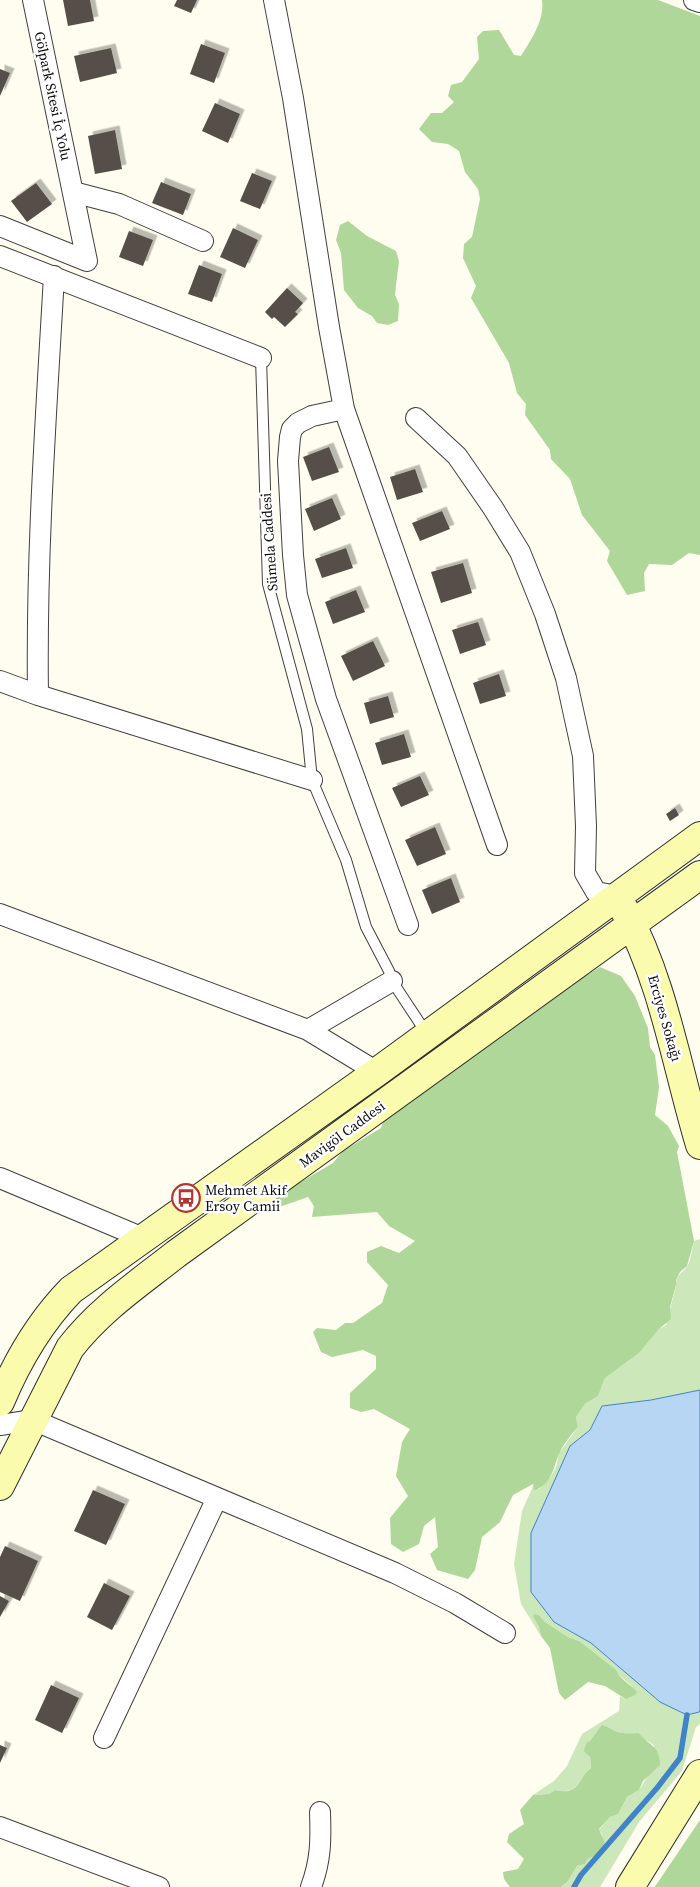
<svg xmlns="http://www.w3.org/2000/svg" width="700" height="1887" font-family="'Source Serif 4',serif">
<style>
.green{fill:#cce7ba}
.forest{fill:#afd79a}
.water{fill:#b6d6f3;stroke:#4083c7}
.lines{fill:none;stroke-linecap:round;stroke-linejoin:round}
.stream{stroke:#4083c7;stroke-width:5.5}
.building{fill:#56504a;filter:url(#shadow)}
.lane-casing{stroke:#404040;stroke-width:12}
.street-casing{stroke:#404040;stroke-width:22}
.secondary-casing{stroke:#2f2f2f;stroke-width:30}
.lane{stroke:#fff;stroke-width:10}
.street{stroke:#fff;stroke-width:20}
.secondary{stroke:#fbfbad;stroke-width:28}
.labels{text-anchor:middle;stroke-width:5;stroke-linejoin:round;paint-order:stroke}
.street-label{font-size:14px;fill:#0d0d0d;stroke:#fff}
.poi-label{font-size:14px;fill:#0d0d0d;stroke:#fff;text-anchor:start}
</style>
<defs>
<filter id="shadow"><feDropShadow dx="4.5" dy="-4.5" stdDeviation="0" flood-color="#0004"/></filter>
</defs>
<rect width="100%" height="100%" fill="#fefdef"/>
<!-- green -->
<path class="green" d="M 700,1239 L 700,1390 L 651,1400 L 602,1406 L 590,1430 L 570,1446 L 554,1622 L 591,1643 L 660,1702 L 698,1712 L 700,1710 L 700,1724 L 696,1727 L 682,1771 L 639,1822 L 600,1887 L 561,1887 L 568,1881 L 577,1866 L 585,1864 L 588,1859 L 596,1856 L 602,1834 L 599,1830 L 610,1817 L 618,1814 L 627,1797 L 639,1790 L 648,1776 L 654,1745 L 644,1739 L 639,1733 C 632,1733 625,1734 618,1732 C 612,1730 609,1726 603,1725 L 590,1741 L 587,1742 L 583,1751 L 590,1757 L 591,1768 C 576,1777 582,1796 555,1790 L 549,1794 L 533,1795 L 554,1781 L 567,1766 L 582,1734 L 619,1711 L 620,1696 L 626,1699 L 633,1687 L 585,1646 L 579,1641 L 568,1637 L 545,1622 L 540,1616 L 533,1617 L 539,1627 L 541,1636 L 521,1604 L 514,1564 L 522,1511 L 534,1484 L 539,1489 L 550,1478 L 556,1467 L 559,1453 L 578,1427 L 576,1417 L 585,1404 L 598,1396 L 605,1378 L 639,1353 L 659,1329 L 666,1325 L 676,1286 C 675,1275 683,1273 688,1265 C 691,1259 692,1249 694,1241 Z"/>
<!-- forest -->
<path class="forest" d="M 542,0 L 658,0 L 700,16 L 700,555 L 689,553 L 672,565 L 649,564 L 644,573 L 645,591 L 627,595 L 607,561 L 610,551 L 582,515 L 570,479 L 551,459 L 550,450 L 525,415 L 526,404 L 517,393 L 509,363 L 471,298 L 476,286 L 463,258 L 464,244 L 472,237 L 480,199 L 478,189 L 465,172 L 459,151 L 448,144 L 432,142 L 419,129 L 431,113 L 442,113 L 454,102 L 448,96 L 451,85 L 462,82 L 479,59 L 477,37 L 483,31 L 499,30 L 514,55 L 521,56 C 531,40 545,19 542,0 Z
M 348,221 L 367,236 L 396,251 L 399,261 L 396,285 L 395,295 L 399,304 L 398,321 L 388,325 L 377,323 L 372,316 L 358,308 L 344,290 L 341,253 L 336,240 L 340,225 Z
M 600,967 L 621,976 L 635,996 L 648,1028 L 650,1047 L 655,1055 L 659,1087 L 655,1115 L 668,1126 L 679,1146 L 677,1152 L 694,1241 L 687,1266 L 680,1272 L 676,1280 L 676,1285 L 670,1307 L 671,1319 L 659,1329 L 639,1353 L 605,1378 L 598,1396 L 585,1404 L 576,1417 L 578,1427 C 573,1432 563,1445 560,1452 C 553,1466 553,1485 534,1490 L 533,1484 L 513,1495 L 500,1522 L 482,1537 L 475,1570 L 468,1579 L 437,1570 L 430,1554 L 438,1547 L 435,1517 L 424,1526 L 419,1544 L 403,1552 L 391,1544 L 390,1518 L 408,1496 L 396,1476 L 402,1442 L 410,1429 L 374,1409 L 361,1412 L 350,1408 L 350,1393 L 376,1369 L 376,1356 L 363,1350 L 332,1357 L 321,1352 L 313,1332 L 317,1328 L 336,1330 L 345,1323 L 353,1323 L 382,1303 L 388,1285 L 367,1262 L 367,1252 L 381,1246 L 399,1253 L 415,1241 L 389,1226 L 377,1212 L 312,1217 L 314,1206 L 308,1197 L 268,1211 L 272,1199 L 333,1163 L 343,1151 L 381,1128 L 385,1117 L 563,990 Z
M 534,1614 L 540,1616 L 545,1622 L 568,1637 L 579,1641 L 616,1670 C 620,1680 631,1684 637,1692 L 635,1695 L 626,1699 L 605,1686 L 588,1682 L 565,1700 L 559,1693 L 550,1648 L 541,1636 L 539,1627 L 533,1617 Z
M 602,1725 C 609,1726 612,1730 618,1732 C 625,1734 632,1733 639,1733 C 649,1746 660,1745 660,1765 L 643,1781 L 639,1790 L 627,1797 L 618,1814 L 610,1817 L 599,1829 L 605,1844 L 604,1852 L 588,1859 L 585,1864 L 577,1866 L 568,1881 L 561,1887 L 510,1887 L 504,1879 L 503,1872 L 518,1869 L 524,1859 L 507,1842 L 509,1834 L 524,1824 L 520,1810 L 533,1795 L 549,1794 L 555,1790 C 582,1796 576,1778 591,1768 L 590,1757 L 583,1751 L 587,1742 L 590,1741 Z
M 700,1820 L 700,1887 L 655,1887 L 656,1885 Z"/>
<!-- water -->
<path class="water" d="M 700,1390 L 700,1710 L 699,1712 L 687,1715 L 660,1702 L 591,1643 L 554,1622 L 531,1592 L 531,1533 L 570,1446 L 590,1430 L 602,1406 L 651,1400 Z"/>
<g class="lines">
<!-- stream -->
<path class="stream" d="M 574,1887 L 581,1875 L 657,1788 L 680,1758 L 687,1715"/>
</g>
<!-- building -->
<path class="building" d="M 63,0 L 90,0 L 94,21 L 68,26 Z
M 177,0 L 197,0 L 191,13 L 174,6 Z
M 201,44 L 225,53 L 214,83 L 190,74 Z
M 111,48 L 117,73 L 80,82 L 74,56 Z
M 0,69 L 10,73 L 0,96 Z
M 215,103 L 240,114 L 228,143 L 202,131 Z
M 115,130 L 122,169 L 95,174 L 88,136 Z
M 252,173 L 272,181 L 260,209 L 240,201 Z
M 161,182 L 191,194 L 183,215 L 152,203 Z
M 36,183 L 52,204 L 27,222 L 11,201 Z
M 233,228 L 258,240 L 245,268 L 220,257 Z
M 129,231 L 153,240 L 143,266 L 119,257 Z
M 199,265 L 222,274 L 212,302 L 188,294 Z
M 287,288 L 303,303 L 295,312 L 298,314 L 285,327 L 274,317 L 272,319 L 265,312 Z
M 329,447 L 339,472 L 312,481 L 303,457 Z
M 415,469 L 423,492 L 397,500 L 390,477 Z
M 332,498 L 341,519 L 314,531 L 305,509 Z
M 442,511 L 450,529 L 420,541 L 412,523 Z
M 346,548 L 353,568 L 322,578 L 315,559 Z
M 463,563 L 472,593 L 441,603 L 431,572 Z
M 356,590 L 365,612 L 333,624 L 325,602 Z
M 478,622 L 486,645 L 460,654 L 452,630 Z
M 373,641 L 385,666 L 353,681 L 341,656 Z
M 499,674 L 506,696 L 480,704 L 473,683 Z
M 388,696 L 394,717 L 370,724 L 364,703 Z
M 404,734 L 411,757 L 382,765 L 375,743 Z
M 420,776 L 429,795 L 401,807 L 392,788 Z
M 675,808 L 679,815 L 670,821 L 666,814 Z
M 435,827 L 446,854 L 417,866 L 405,840 Z
M 451,878 L 460,902 L 432,914 L 422,890 Z
M 93,1490 L 125,1504 L 106,1545 L 74,1531 Z
M 5,1546 L 38,1561 L 20,1601 L 0,1592 L 0,1557 Z
M 104,1583 L 130,1596 L 112,1630 L 87,1617 Z
M 0,1596 L 9,1601 L 0,1617 Z
M 51,1685 L 79,1698 L 62,1733 L 35,1720 Z
M 0,1745 L 7,1748 L 0,1763 Z"/>
<g class="lines">
<defs>
<path id="lane" d="M 261,358 L 268,584 L 307,729 L 312,780 L 346,860 L 366,927 L 389,971 L 392,981 L 427,1034"/>
<path id="street" d="M 274,0 L 293,98 L 329,327 L 344,409 L 497,845
M 694,0 L 700,2
M 73,192 L 119,204 L 203,241
M 0,226 L 87,261 L 33,0
M 0,256 L 261,358
M 344,409 L 312,416 L 298,423 L 292,429 L 290,437 L 288,461 L 293,555 L 297,595 L 326,699 L 408,925
M 416,418 L 457,456 L 493,508 L 520,552 L 545,614 L 566,678 L 583,756 L 586,826 L 585,873 L 596,892 L 617,896
M 0,681 L 38,695 L 312,780
M 38,695 C 36,555 46,416 54,276
M 0,914 L 308,1030 L 377,1072
M 308,1030 L 392,981
M 0,1178 L 143,1238
M 0,1425 L 33,1420 L 395,1573 L 455,1603 L 505,1633
M 104,1738 L 217,1498
M 0,1827 L 159,1887
M 311,1887 C 321,1860 321,1840 320,1812"/>
<path id="secondary" d="M 624,909 C 664,983 676,1065 700,1145
M 0,1402 C 17,1361 40,1322 71,1290 L 377,1072 L 700,836
M 0,1486 L 70,1348 C 99,1310 138,1284 176,1254 L 700,875
M 630,1887 L 700,1774"/>
</defs>
<!-- lane casing -->
<use href="#lane" class="lane-casing"/>
<!-- street casing -->
<use href="#street" class="street-casing"/>
<!-- secondary casing -->
<use href="#secondary" class="secondary-casing"/>
<!-- lane -->
<use href="#lane" class="lane"/>
<!-- street -->
<use href="#street" class="street"/>
<!-- secondary -->
<use href="#secondary" class="secondary"/>
</g>
<!-- icons -->
<defs>
<symbol id="bus-ring" viewBox="-11 -11 22 22"><circle r="9.5" fill="#fff" stroke="#b7342c" stroke-width="1.5"/><path d="M-5-6H5V4H4V6H2V4H-2V6H-4V4H-5ZM-3.5-4V0h7V-4ZM-3.5 1.2v1.5H-2V1.2ZM2 1.2v1.5H3.5V1.2Z" fill="#b7342c"/></symbol>
</defs>
<g fill-rule="evenodd">
<use href="#bus-ring" x="170" y="1182" width="32" height="32"/>
</g>
<g class="labels">
<!-- street labels -->
<g class="street-label">
<text transform="translate(53 96) rotate(78)" y="5">Gölpark Sitesi İç Yolu</text>
<text transform="translate(269 542) rotate(-94)" y="5">Sümela Caddesi</text>
<text transform="translate(665 1018) rotate(74)" y="5">Erciyes Sokağı</text>
<text transform="translate(342 1134) rotate(-36)" y="5">Mavigöl Caddesi</text>
</g>
<!-- poi labels -->
<g class="poi-label">
<text x="205" y="1195">Mehmet Akif<tspan x="205" dy="16">Ersoy Camii</tspan></text>
</g>
</g>
</svg>
